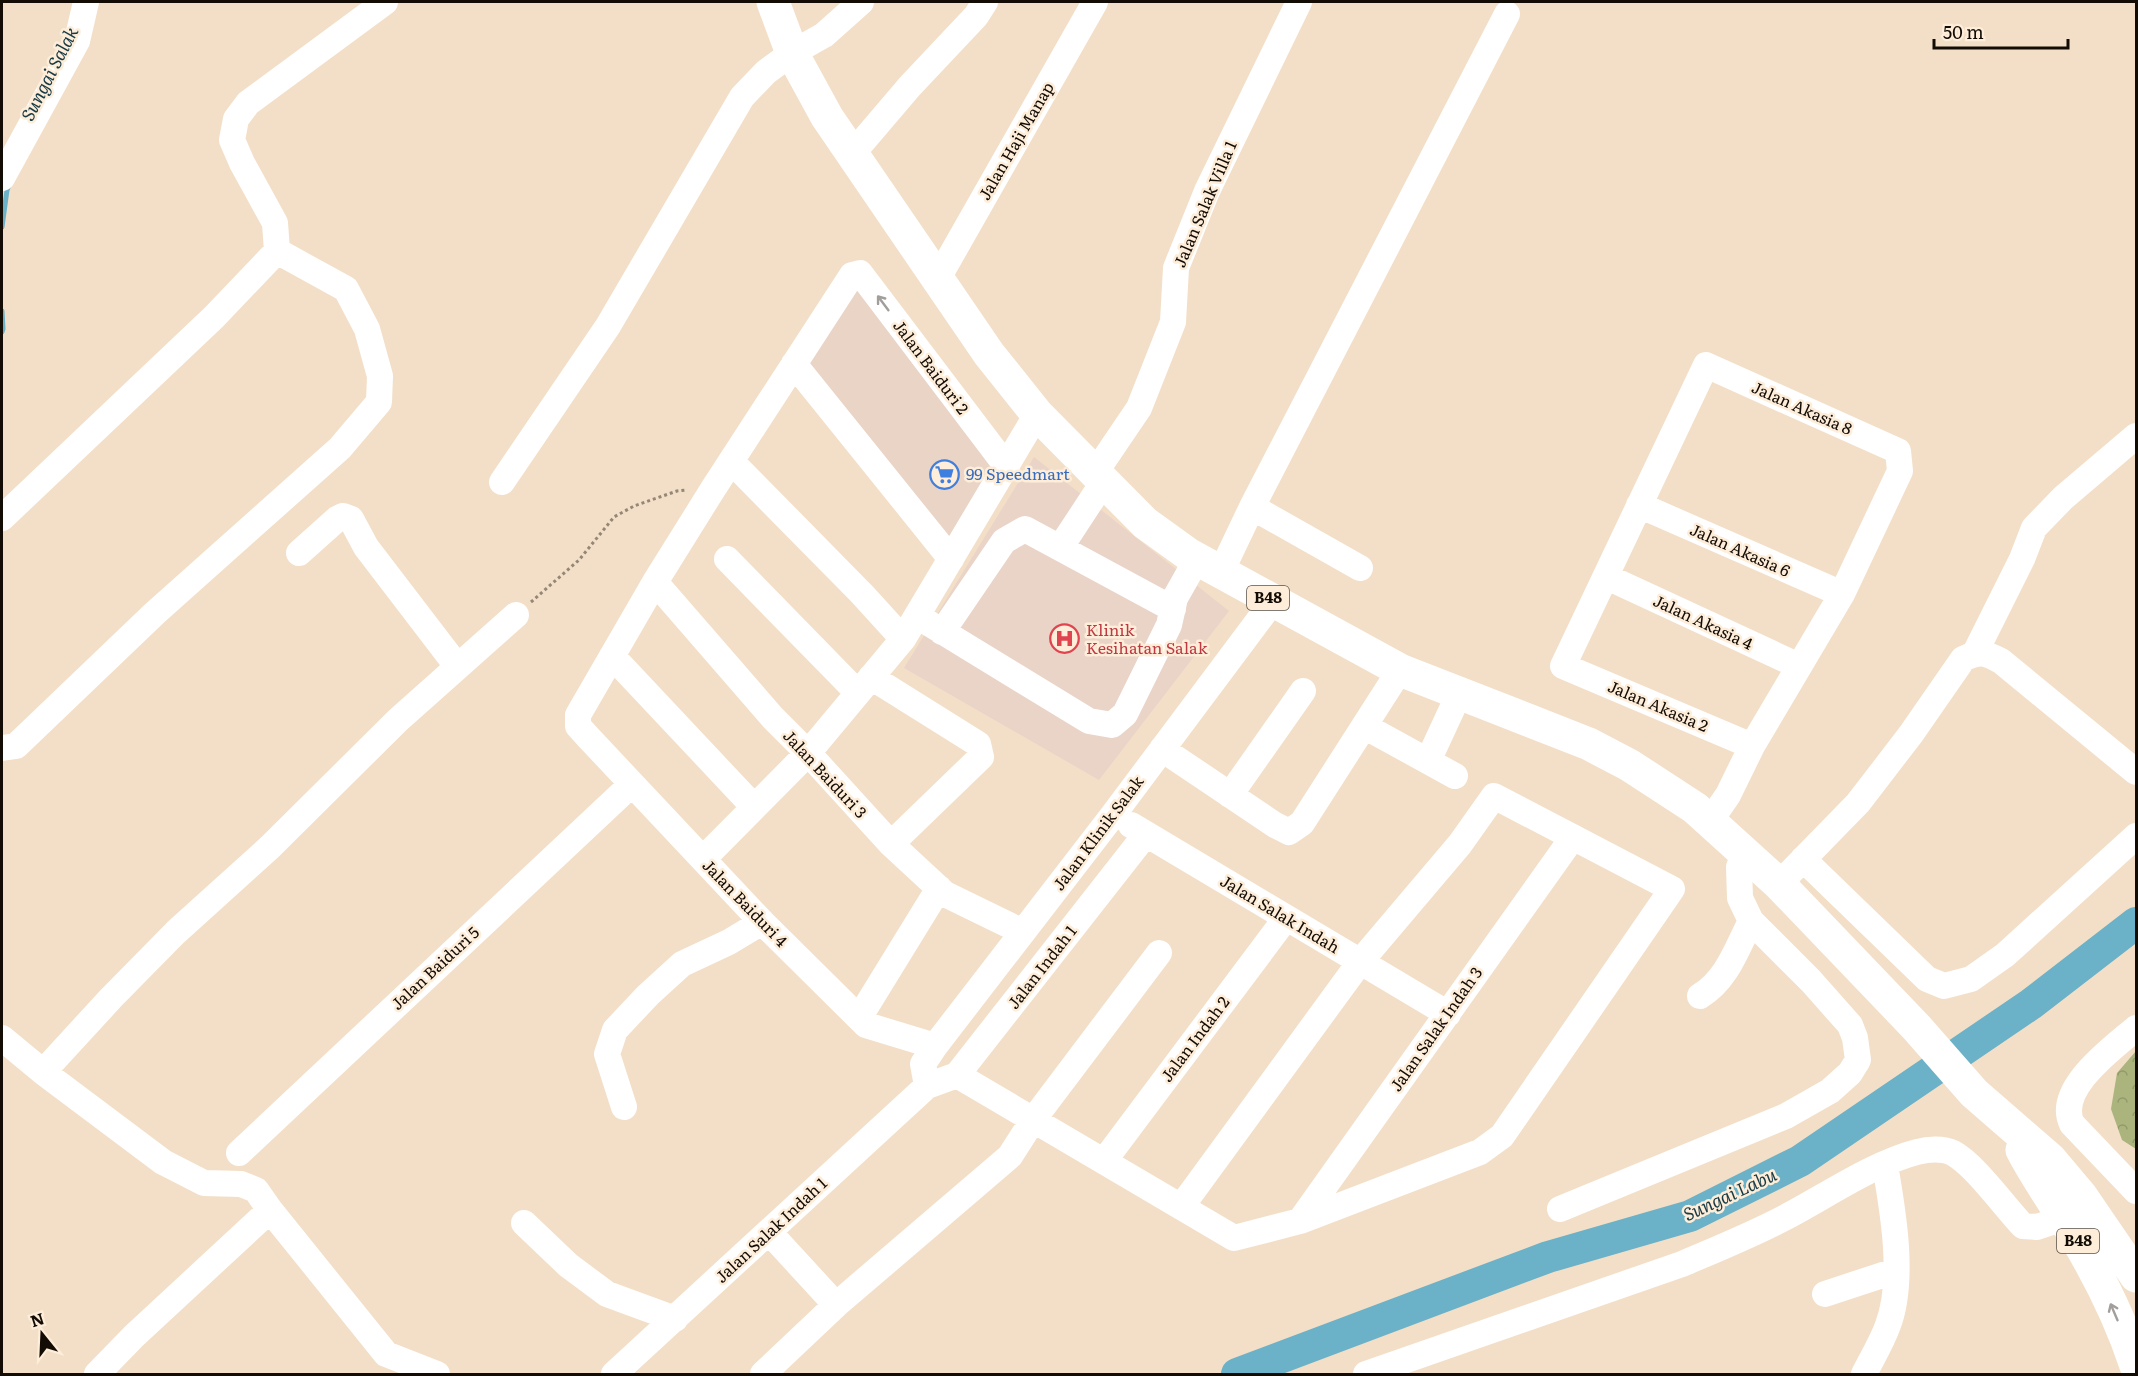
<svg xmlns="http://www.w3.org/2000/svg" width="2138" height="1376" font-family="Literata,serif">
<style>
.commercial{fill:#e9d4c6}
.medical{fill:#ead3c7}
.forest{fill:url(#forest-crowns)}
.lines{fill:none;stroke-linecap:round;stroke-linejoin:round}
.stream{stroke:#6bb1c7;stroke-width:5}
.river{stroke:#6bb1c7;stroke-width:32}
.path{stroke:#958676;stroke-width:3;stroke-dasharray:3 3;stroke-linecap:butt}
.minor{stroke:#fff;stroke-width:26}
.major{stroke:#fff;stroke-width:33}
.oneway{stroke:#a19e9b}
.labels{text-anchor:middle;stroke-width:5;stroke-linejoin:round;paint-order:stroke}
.shield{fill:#fdedd9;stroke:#595045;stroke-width:1.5}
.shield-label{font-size:15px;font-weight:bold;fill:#130c05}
.street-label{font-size:16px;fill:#130c05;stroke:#fdedd9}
.shop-label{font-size:16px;fill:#366cbe;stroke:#fdedd9;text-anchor:start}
.health-label{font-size:16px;fill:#be3a42;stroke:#fdedd9;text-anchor:start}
.water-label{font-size:18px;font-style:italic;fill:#183a44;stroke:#fdedd9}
</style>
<defs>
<pattern id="forest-crowns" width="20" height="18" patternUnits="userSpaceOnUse" patternTransform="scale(1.5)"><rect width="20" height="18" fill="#aab47c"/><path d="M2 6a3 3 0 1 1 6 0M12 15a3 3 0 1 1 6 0" fill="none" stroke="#919a6a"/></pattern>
</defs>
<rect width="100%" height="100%" fill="#f3dfc7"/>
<!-- commercial -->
<path class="commercial" d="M 857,280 L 998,466 L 951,549 L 802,365 Z"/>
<!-- medical -->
<path class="medical" d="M 1034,457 L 1229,611 L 1099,780 L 904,668 Z"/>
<!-- forest -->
<path class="forest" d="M 2136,1051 L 2136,1149 L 2122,1140 L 2111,1109 L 2117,1073 Z"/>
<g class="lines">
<!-- stream -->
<path class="stream" d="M 2,227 L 7,190 L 10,183
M 2,311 L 3,329 L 2,332"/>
<!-- river -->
<path class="river" d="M 1237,1374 L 1548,1257 L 1690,1216 L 1800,1161 L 2031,1004 L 2136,923"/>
<!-- path -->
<path class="path" d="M 531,602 L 579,560 L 614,517 L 634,506 L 677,491 L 687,490"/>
<!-- minor -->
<path class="minor" d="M 852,154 L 910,86 L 976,16 L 985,2
M 2,178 L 77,41 L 86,2
M 937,280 L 1095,2
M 794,364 L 951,559
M 731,461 L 862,594 L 903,639
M 1095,473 L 1139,408 L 1173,322 L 1176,268 L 1207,191 L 1299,2
M 502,482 L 608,326 L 742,97 L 766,72 L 792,53 L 824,35 L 861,2
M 1639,505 L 1842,594
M 1252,507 L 1360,568
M 2,518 L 214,317 L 277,251 L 275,223 L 242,163 L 232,140 L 236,119 L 248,103 L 385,2
M 1060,548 L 1104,481
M 299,553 L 337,519 L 343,516 L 351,519 L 366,547 L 457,666
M 727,559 L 858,693
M 1221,572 L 1252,507 L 1507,14
M 1607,577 L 1799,666
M 655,582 L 773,718 L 808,753 L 891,844 L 945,894 L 1023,932
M 917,616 L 1089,721 L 1112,725 L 1125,714 L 1169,625 L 1175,598 L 1197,559
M 942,632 L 1004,541 L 1025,529 L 1173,609
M 1975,653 L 2022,559 L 2034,528 L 2063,498 L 2136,436
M 612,656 L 754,807
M 871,677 L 978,744 L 981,757 L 891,844
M 1364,726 L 1455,776
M 2,748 L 16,746 L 155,613 L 340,448 L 379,402 L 380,376 L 367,329 L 346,289 L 277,251
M 1162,749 L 1275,825 L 1289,832 L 1302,823 L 1400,670
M 1428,761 L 1459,694
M 1230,795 L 1303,691
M 1710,821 L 1728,795 L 1752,746 L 1842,594 L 1900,471 L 1898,451 L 1706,365 L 1563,666 L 1752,746
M 1131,825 L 1448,1014
M 703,859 L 808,753 L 903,639 L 1037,414
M 1803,859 L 1927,979 L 1944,986 L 1971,979 L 2005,955 L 2136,836
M 1779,884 L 1858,803 L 1911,734 L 1963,659 C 1980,651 1984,652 2001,661 L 2136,772
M 1700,996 C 1727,980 1737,948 1751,921
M 859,1018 L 939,888
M 2136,1028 C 2113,1048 2055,1089 2072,1124 L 2136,1191
M 2,1038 L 43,1072 L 163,1162 L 204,1183 L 241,1184 L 256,1190 L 270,1210 L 386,1354 L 437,1374
M 935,1046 L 866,1025 L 762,922 L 587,736 L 578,726 L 578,715 L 655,582 L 713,489 L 852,275 L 860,273 L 1007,467
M 43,1072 L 111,998 L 176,932 L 270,847 L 398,720 L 516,615
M 957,1075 L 1234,1238 L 1300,1221 L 1480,1152 L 1502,1136 L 1672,889 L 1494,796 L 1460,844 L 1360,962 L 1181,1207
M 927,1086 L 923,1064 L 935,1046 L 1113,815 L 1273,601
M 624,1107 L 607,1054 L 615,1030 L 648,995 L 682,964 L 729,942 L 762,922
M 239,1153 L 632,784
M 1104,1161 L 1286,918
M 1560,1209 L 1786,1116 L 1830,1091 L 1850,1073 L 1858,1060 L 1855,1038 L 1850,1025 L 1811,981 L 1751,921 L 1740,898 L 1739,867 L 1746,851
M 1300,1221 L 1573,837
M 524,1223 L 568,1265 L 607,1294 L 675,1319
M 769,1232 L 836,1305
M 1825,1294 L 1895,1271
M 97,1374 L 134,1336 L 270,1210
M 614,1374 L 927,1086 L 957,1075 L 1146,834
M 763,1374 L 836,1305 L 1010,1156 L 1033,1120 L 1159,953
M 1366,1374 L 1682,1264 C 1717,1249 1752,1235 1786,1217 C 1826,1196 1874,1163 1917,1152 C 1928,1149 1943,1148 1953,1153 C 1975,1165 2004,1206 2023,1226 L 2037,1227 L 2064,1218
M 1864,1374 C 1872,1358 1882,1342 1888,1325 C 1905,1280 1893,1211 1885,1165"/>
<!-- major -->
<path class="major" d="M 773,2 L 792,53 L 827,117 L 989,354 L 1037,414 L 1145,523 L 1188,554 L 1400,670 L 1589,744 L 1629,765 L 1695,808 L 1779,884 L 1917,1028 L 1974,1093 L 2050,1159 L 2082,1197 L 2136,1276
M 2022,1150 C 2037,1179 2056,1205 2073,1233 C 2098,1274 2121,1320 2136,1366"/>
</g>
<!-- one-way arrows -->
<defs><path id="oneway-shaft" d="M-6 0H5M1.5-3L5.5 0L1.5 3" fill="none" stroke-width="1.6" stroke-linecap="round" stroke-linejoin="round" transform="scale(1.5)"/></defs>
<g class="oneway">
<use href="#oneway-shaft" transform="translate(883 303) rotate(-127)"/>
<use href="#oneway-shaft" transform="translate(2114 1312) rotate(-113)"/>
</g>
<!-- icons -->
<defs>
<symbol id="supermarket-ring" viewBox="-11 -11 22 22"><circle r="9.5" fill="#fdedd9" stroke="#3f7fe0" stroke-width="1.5"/><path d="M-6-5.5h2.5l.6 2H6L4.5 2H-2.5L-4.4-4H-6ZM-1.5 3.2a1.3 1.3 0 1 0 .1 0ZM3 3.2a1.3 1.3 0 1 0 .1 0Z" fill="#3f7fe0"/></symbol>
<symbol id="hospital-ring" viewBox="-11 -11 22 22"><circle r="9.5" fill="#fdedd9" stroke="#e0444e" stroke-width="1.5"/><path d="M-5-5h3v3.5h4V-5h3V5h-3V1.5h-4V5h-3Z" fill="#e0444e"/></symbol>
</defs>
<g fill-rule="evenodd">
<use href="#supermarket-ring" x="928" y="458" width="33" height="33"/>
<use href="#hospital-ring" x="1048" y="622" width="33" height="33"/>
</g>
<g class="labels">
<!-- shield labels -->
<g class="shield">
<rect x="1247" y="586" width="42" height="24" rx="4.5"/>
<rect x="2057" y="1229" width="42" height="24" rx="4.5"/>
</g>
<g class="shield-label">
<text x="1268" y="603">B48</text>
<text x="2078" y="1246">B48</text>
</g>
<!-- street labels -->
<g class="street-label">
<text transform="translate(1016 141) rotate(-60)" y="6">Jalan Haji Manap</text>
<text transform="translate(1205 204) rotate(-67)" y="6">Jalan Salak Villa 1</text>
<text transform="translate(931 367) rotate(53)" y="6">Jalan Baiduri 2</text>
<text transform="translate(1802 408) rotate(24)" y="6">Jalan Akasia 8</text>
<text transform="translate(1740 550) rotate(24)" y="6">Jalan Akasia 6</text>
<text transform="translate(1703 622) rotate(25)" y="6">Jalan Akasia 4</text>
<text transform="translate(1658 706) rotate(23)" y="6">Jalan Akasia 2</text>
<text transform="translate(825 774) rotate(47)" y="6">Jalan Baiduri 3</text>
<text transform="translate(1098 833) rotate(-53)" y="6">Jalan Klinik Salak</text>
<text transform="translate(745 903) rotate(46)" y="6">Jalan Baiduri 4</text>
<text transform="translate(1280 914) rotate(31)" y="6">Jalan Salak Indah</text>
<text transform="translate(1042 967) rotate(-52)" y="6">Jalan Indah 1</text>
<text transform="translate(435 968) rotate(-43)" y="6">Jalan Baiduri 5</text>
<text transform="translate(1436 1029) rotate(-55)" y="6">Jalan Salak Indah 3</text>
<text transform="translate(1195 1039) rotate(-53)" y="6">Jalan Indah 2</text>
<text transform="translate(771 1230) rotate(-43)" y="6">Jalan Salak Indah 1</text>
</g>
<!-- shop labels -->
<g class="shop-label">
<text x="966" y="480">99 Speedmart</text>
</g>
<!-- health labels -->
<g class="health-label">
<text x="1086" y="636">Klinik<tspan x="1086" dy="18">Kesihatan Salak</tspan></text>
</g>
<!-- water labels -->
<g class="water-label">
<text transform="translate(50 74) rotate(-63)" y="6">Sungai Salak</text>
<text transform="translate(1730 1195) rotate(-25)" y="6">Sungai Labu</text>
</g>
</g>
<!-- border -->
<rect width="2138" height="1376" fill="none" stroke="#130c05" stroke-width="6"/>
<!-- north arrow -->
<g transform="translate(42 1334) rotate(342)" stroke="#fdedd9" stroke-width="4.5" paint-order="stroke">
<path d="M0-4.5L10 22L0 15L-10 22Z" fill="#130c05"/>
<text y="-9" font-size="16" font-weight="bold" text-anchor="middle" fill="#130c05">N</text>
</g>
<!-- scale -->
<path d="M1934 39v9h134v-9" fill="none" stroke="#130c05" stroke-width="3"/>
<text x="1943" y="39" font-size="18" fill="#130c05" stroke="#fdedd9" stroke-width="4.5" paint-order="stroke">50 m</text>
</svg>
